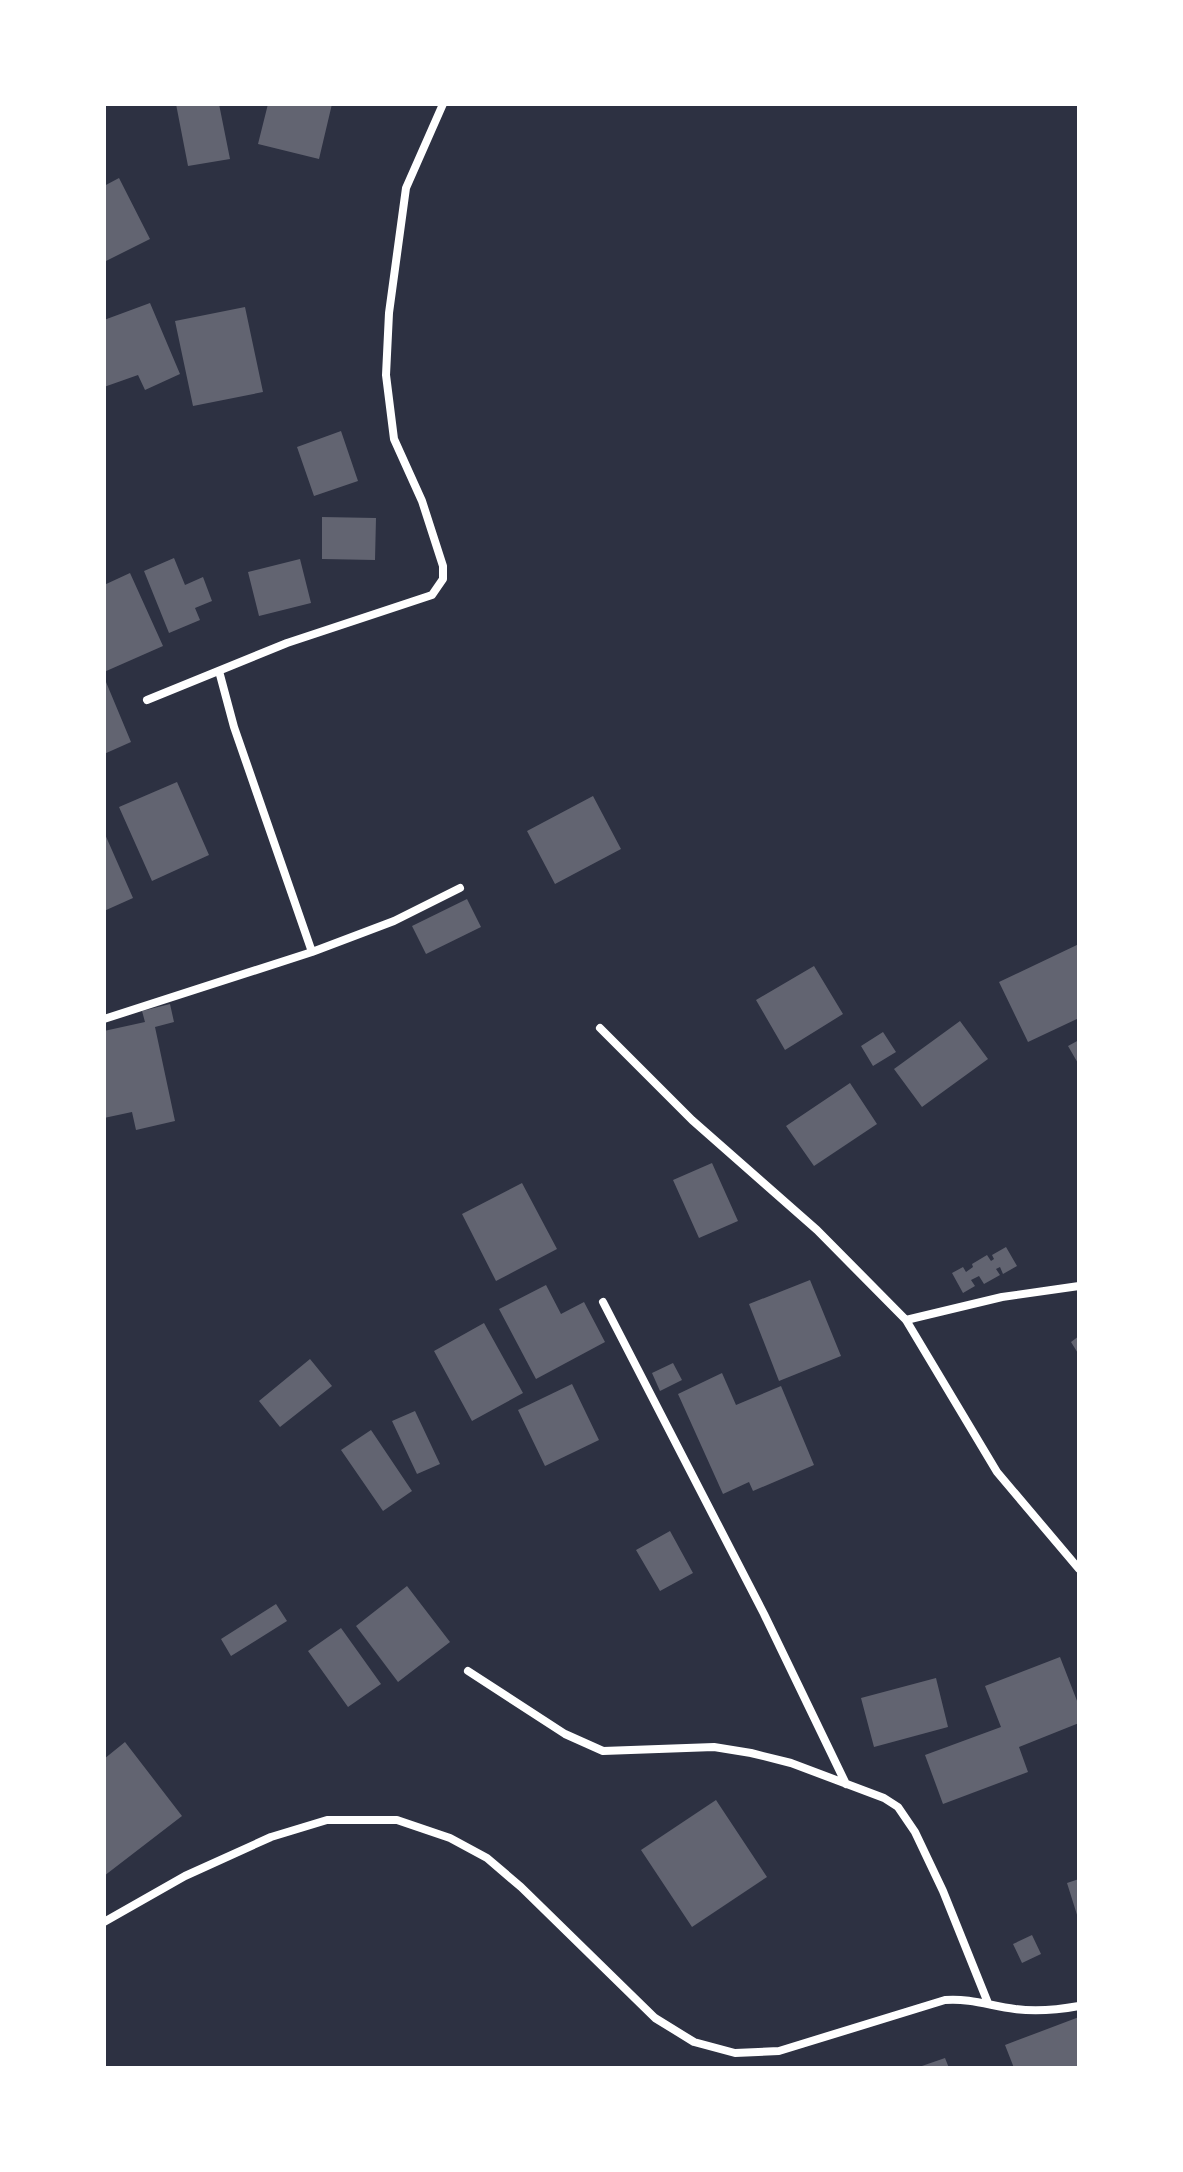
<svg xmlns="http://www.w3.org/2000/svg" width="1183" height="2172" font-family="Signika,sans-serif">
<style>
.building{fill:#626471}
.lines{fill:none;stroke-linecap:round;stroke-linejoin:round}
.minor{stroke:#fff;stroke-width:8}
</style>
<rect width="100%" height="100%" fill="#2d3142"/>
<!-- building -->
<path class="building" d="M 176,104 L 219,104 L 230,159 L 188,166 Z
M 268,104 L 332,104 L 319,159 L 258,144 Z
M 119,178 L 150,239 L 104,262 L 104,186 Z
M 150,303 L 180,374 L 145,390 L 138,375 L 104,387 L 104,320 Z
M 245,307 L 263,392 L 193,406 L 175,321 Z
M 341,431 L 358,481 L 314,496 L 297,447 Z
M 322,517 L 376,518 L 375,560 L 322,559 Z
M 174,558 L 185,585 L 203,577 L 212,601 L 195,608 L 200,620 L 169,633 L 144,571 Z
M 300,559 L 311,603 L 259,616 L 248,572 Z
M 130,573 L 163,646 L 104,672 L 104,585 Z
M 106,682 L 131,742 L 104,754 L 104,683 Z
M 177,782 L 209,855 L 152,881 L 119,807 Z
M 593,796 L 621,849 L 555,884 L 527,831 Z
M 104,832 L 133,898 L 104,911 Z
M 467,899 L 481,927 L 426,954 L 412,926 Z
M 1079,944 L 1079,1018 L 1028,1042 L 999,982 Z
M 814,966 L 843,1014 L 785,1050 L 756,1000 Z
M 170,1004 L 174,1022 L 155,1027 L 175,1121 L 136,1130 L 132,1112 L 104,1118 L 104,1031 L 145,1022 L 142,1011 Z
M 960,1021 L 988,1059 L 922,1107 L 894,1069 Z
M 883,1032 L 896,1052 L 873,1066 L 861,1046 Z
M 1079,1040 L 1079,1065 L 1068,1046 Z
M 850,1083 L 877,1124 L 814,1166 L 786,1126 Z
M 712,1163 L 738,1221 L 699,1238 L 673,1180 Z
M 522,1183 L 557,1249 L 496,1281 L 462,1214 Z
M 1006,1247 L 1017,1266 L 1003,1274 L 1000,1267 L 996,1269 L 1000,1275 L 984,1284 L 979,1276 L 971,1280 L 975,1286 L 963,1293 L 952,1273 L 963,1267 L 966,1272 L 973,1267 L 972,1264 L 987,1255 L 991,1261 L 994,1259 L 992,1255 Z
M 810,1280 L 841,1356 L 779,1381 L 749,1304 Z
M 546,1285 L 561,1314 L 584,1302 L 605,1342 L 536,1379 L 499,1309 Z
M 484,1323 L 523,1393 L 472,1421 L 434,1351 Z
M 1079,1336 L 1079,1355 L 1071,1342 Z
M 310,1359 L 332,1386 L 280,1427 L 259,1401 Z
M 673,1363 L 682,1380 L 660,1391 L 652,1373 Z
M 722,1373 L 736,1405 L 781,1386 L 814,1465 L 753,1491 L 749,1482 L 723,1494 L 678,1394 Z
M 572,1384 L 599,1440 L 545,1466 L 518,1410 Z
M 415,1411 L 440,1464 L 417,1474 L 392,1421 Z
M 371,1430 L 412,1491 L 383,1511 L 341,1450 Z
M 670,1531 L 693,1573 L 660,1591 L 636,1550 Z
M 407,1586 L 450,1642 L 398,1682 L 356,1626 Z
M 276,1604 L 287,1621 L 231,1656 L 221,1639 Z
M 341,1628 L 381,1684 L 348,1707 L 308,1651 Z
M 1060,1657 L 1079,1706 L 1079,1723 L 1019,1747 L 1028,1772 L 943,1804 L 925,1755 L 1001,1727 L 985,1686 Z
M 936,1678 L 948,1727 L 874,1747 L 861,1698 Z
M 125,1742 L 182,1816 L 104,1876 L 104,1759 Z
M 716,1800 L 767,1877 L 692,1927 L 641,1850 Z
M 1079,1879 L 1079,1918 L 1078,1918 L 1067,1883 Z
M 1032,1935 L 1041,1954 L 1022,1963 L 1013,1944 Z
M 1079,2017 L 1079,2068 L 1014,2068 L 1005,2045 Z
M 945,2058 L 949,2068 L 919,2068 L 919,2067 Z"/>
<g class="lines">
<!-- minor -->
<path class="minor" d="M 219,671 L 234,727 L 312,952
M 147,700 L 287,643 L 432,595 L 443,579 L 443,566 L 422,501 L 394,439 L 386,375 L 389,313 L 406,188 L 443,104
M 104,1019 L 312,952 L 394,921 L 460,888
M 600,1028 L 692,1120 L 817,1230 L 906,1320 L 997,1472 L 1079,1569
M 603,1302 L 764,1614 L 846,1784
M 906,1320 L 1002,1297 L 1079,1286
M 468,1671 L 565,1734 L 603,1751 L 714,1747 L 751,1753 L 791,1763 L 884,1798 L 898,1807 L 915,1832 L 943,1891 L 988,2003
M 104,1922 L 185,1876 L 271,1837 L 327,1820 L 397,1820 L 450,1838 L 487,1858 L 521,1887 L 655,2018 L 694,2042 L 735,2053 L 779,2051 L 945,2000 C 970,1998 991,2006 1015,2009 C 1038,2012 1057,2010 1079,2006"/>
</g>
<!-- border -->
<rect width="1183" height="2172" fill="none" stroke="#ffffff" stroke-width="212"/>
</svg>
